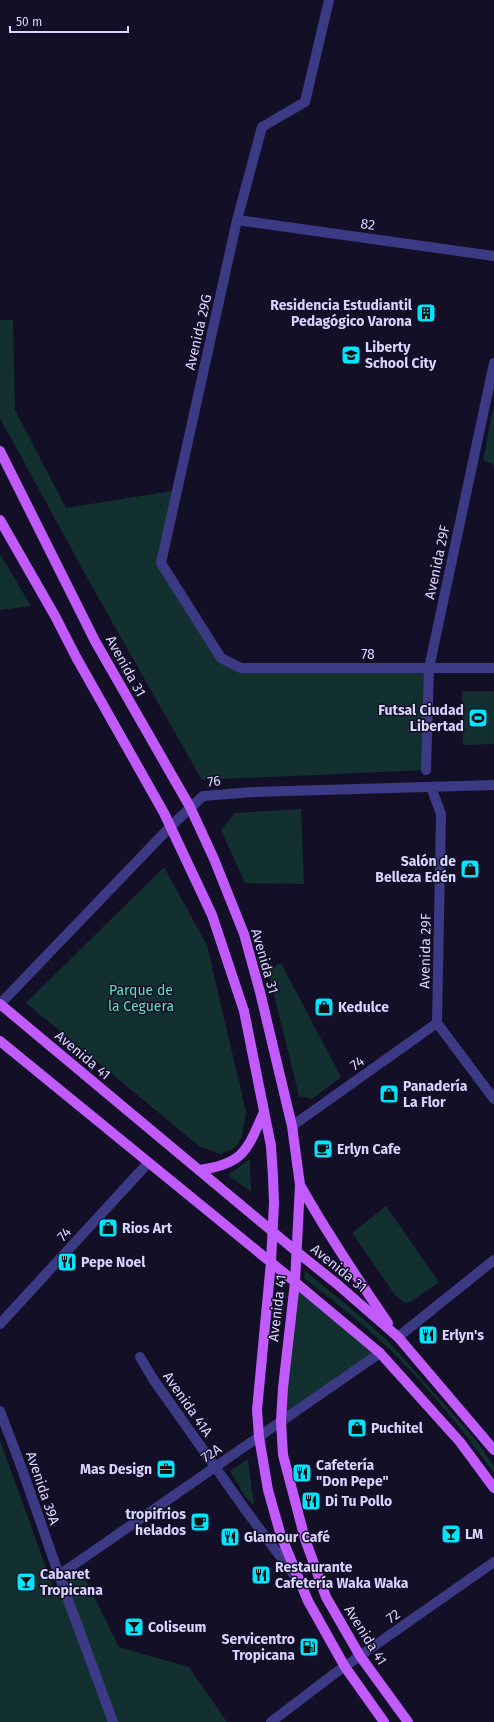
<svg xmlns="http://www.w3.org/2000/svg" width="494" height="1722" font-family="'Fira Sans',sans-serif">
<style>
.green{fill:#12302f}
.lines{fill:none;stroke-linecap:round;stroke-linejoin:round}
.minor{stroke:#3d3a85;stroke-width:10}
.major{stroke:#c25bff;stroke-width:10}
.labels{text-anchor:middle;stroke-width:3;stroke-linejoin:round;paint-order:stroke}
.street-label{font-size:14px;fill:#d9d4ff;stroke:#130f26}
.poi-label{font-size:14px;font-weight:bold;fill:#d9d4ff;stroke:#130f26;text-anchor:start}
.park-label{font-size:14px;fill:#5fe0c0;stroke:#130f26}
</style>
<rect width="100%" height="100%" fill="#130f26"/>
<!-- green -->
<path class="green" d="M 0,320 L 13,320 L 15,410 L 66,508 L 178,490 L 161,563 L 221,658 L 241,668 L 429,668 L 426,770 L 202,780 L 95,592 L 0,418 Z
M 494,405 L 494,465 L 483,460 Z
M 0,554 L 31,606 L 0,610 Z
M 462,691 L 494,691 L 494,744 L 463,745 Z
M 301,809 L 304,884 L 245,883 L 221,830 L 235,813 Z
M 164,867 L 207,945 L 246,1112 L 242,1137 L 235,1148 L 220,1154 L 199,1146 L 26,1003 Z
M 281,963 L 341,1077 L 312,1099 L 299,1096 L 268,970 Z
M 250,1159 L 251,1192 L 228,1175 Z
M 386,1206 L 439,1282 L 412,1301 L 405,1303 L 395,1295 L 352,1233 Z
M 305,1271 L 359,1315 L 390,1343 L 475,1439 L 494,1466 L 494,1473 C 462,1429 425,1383 386,1346 C 360,1321 332,1300 304,1278 Z
M 295,1282 L 380,1353 L 281,1421 Z
M 0,1440 L 54,1590 L 82,1572 L 119,1647 L 189,1667 L 227,1722 L 0,1722 Z
M 248,1459 L 254,1505 L 246,1498 L 230,1471 Z"/>
<g class="lines">
<!-- minor -->
<path class="minor" d="M 329,0 L 305,102 L 262,127 L 237,220 L 161,563 L 221,658 L 241,668 L 494,668
M 237,220 L 494,256
M 426,770 L 429,668 L 494,363
M 431,787 L 441,814 L 437,1023 L 494,1099
M 0,1004 L 170,827 L 203,796 L 253,792 L 494,785
M 292,1126 L 437,1023
M 0,1324 L 148,1163
M 398,1337 L 494,1260
M 140,1357 L 153,1379 L 247,1512 L 297,1579
M 0,1411 L 22,1469 L 59,1575 L 113,1722
M 59,1575 L 380,1353
M 271,1722 L 334,1674 L 494,1562"/>
<!-- major -->
<path class="major" d="M 0,451 L 95,641 L 190,807 L 214,859 L 244,934 L 260,992 L 292,1126 L 300,1185 L 295,1282 L 283,1388 L 281,1421 L 283,1455 L 305,1539 L 326,1597 L 360,1656 L 408,1722
M 0,520 L 55,616 L 76,657 L 164,813 L 212,915 L 244,1011 L 271,1146 L 273,1177 L 274,1203 L 271,1262 L 257,1410 L 259,1437 L 268,1490 L 281,1536 L 308,1601 L 345,1667 L 384,1722
M 0,1004 L 297,1252 L 337,1284 L 398,1337 L 494,1450
M 0,1041 L 295,1282 L 380,1353 L 460,1442 L 494,1488
M 199,1170 C 244,1164 247,1150 264,1112
M 300,1185 C 327,1233 357,1278 388,1323"/>
</g>
<!-- icons -->
<defs>
<symbol id="building-square" viewBox="-11 -11 22 22"><rect x="-9" y="-9" width="18" height="18" rx="4" fill="#00e5ff" stroke="#130f26"/><path d="M-4-6H4V6H1V3H-1V6H-4ZM-2.5-4.3h1.7v1.8h-1.7ZM.8-4.3h1.7v1.8H.8ZM-2.5-1h1.7V.8h-1.7ZM.8-1h1.7V.8H.8Z" fill="#111"/></symbol>
<symbol id="school-square" viewBox="-11 -11 22 22"><rect x="-9" y="-9" width="18" height="18" rx="4" fill="#00e5ff" stroke="#130f26"/><path d="M0-5L7-2L0 1L-7-2ZM-4 1L0 2.5L4 1V4Q0 6-4 4Z" fill="#111"/></symbol>
<symbol id="stadium-square" viewBox="-11 -11 22 22"><rect x="-9" y="-9" width="18" height="18" rx="4" fill="#00e5ff" stroke="#130f26"/><path d="M0-5a6.5 5 0 1 0 0 10a6.5 5 0 1 0 0-10ZM-3.5-1.8h7v3.6h-7Z" fill="#111"/></symbol>
<symbol id="shop-square" viewBox="-11 -11 22 22"><rect x="-9" y="-9" width="18" height="18" rx="4" fill="#00e5ff" stroke="#130f26"/><path d="M-5-2.5h2.3a2.7 3.5 0 0 1 5.4 0H5L5.5 6h-11ZM-1.5-2.5h3a1.5 2.3 0 0 0-3 0Z" fill="#111"/></symbol>
<symbol id="cafe-square" viewBox="-11 -11 22 22"><rect x="-9" y="-9" width="18" height="18" rx="4" fill="#00e5ff" stroke="#130f26"/><path d="M-5.5-4.5H6V0H3Q3 3.5 0 3.5H-2.5Q-5.5 3.5-5.5 0ZM3-3.2v2h1.7v-2ZM-6 4.5H4V6H-6Z" fill="#111"/></symbol>
<symbol id="restaurant-square" viewBox="-11 -11 22 22"><rect x="-9" y="-9" width="18" height="18" rx="4" fill="#00e5ff" stroke="#130f26"/><path d="M-5-6h1v4h1v-4h1v4h1v-4h1v5L-1.5 .5V6h-2V.5L-5-1ZM5-6V6H3V1.5H1.5Q1.5-4 5-6Z" fill="#111"/></symbol>
<symbol id="office-square" viewBox="-11 -11 22 22"><rect x="-9" y="-9" width="18" height="18" rx="4" fill="#00e5ff" stroke="#130f26"/><path d="M-6-3h4V-5.5h4V-3h4V5H-6ZM-1-4.5V-3h2v-1.5ZM-6 0V1H6V0Z" fill="#111"/></symbol>
<symbol id="bar-square" viewBox="-11 -11 22 22"><rect x="-9" y="-9" width="18" height="18" rx="4" fill="#00e5ff" stroke="#130f26"/><path d="M-6-5H6L.8 .8V4.5H3.5V6h-7V4.5H-.8V.8Z" fill="#111"/></symbol>
<symbol id="fuel-square" viewBox="-11 -11 22 22"><rect x="-9" y="-9" width="18" height="18" rx="4" fill="#00e5ff" stroke="#130f26"/><path d="M-5.5-6h7V0h2V4h1.3V-2.5L3-4.5l.8-.8L6-3V5H2.5V1h-1V6h-7ZM-4.2-4.7v3.2H.2V-4.7Z" fill="#111"/></symbol>
</defs>
<g fill-rule="evenodd">
<use href="#building-square" x="415" y="302" width="22" height="22"/>
<use href="#school-square" x="340" y="344" width="22" height="22"/>
<use href="#stadium-square" x="467" y="707" width="22" height="22"/>
<use href="#shop-square" x="459" y="858" width="22" height="22"/>
<use href="#shop-square" x="313" y="996" width="22" height="22"/>
<use href="#shop-square" x="378" y="1083" width="22" height="22"/>
<use href="#cafe-square" x="312" y="1138" width="22" height="22"/>
<use href="#shop-square" x="97" y="1217" width="22" height="22"/>
<use href="#restaurant-square" x="56" y="1251" width="22" height="22"/>
<use href="#restaurant-square" x="417" y="1324" width="22" height="22"/>
<use href="#shop-square" x="346" y="1417" width="22" height="22"/>
<use href="#office-square" x="155" y="1458" width="22" height="22"/>
<use href="#restaurant-square" x="291" y="1462" width="22" height="22"/>
<use href="#restaurant-square" x="300" y="1490" width="22" height="22"/>
<use href="#cafe-square" x="189" y="1511" width="22" height="22"/>
<use href="#bar-square" x="440" y="1523" width="22" height="22"/>
<use href="#restaurant-square" x="219" y="1526" width="22" height="22"/>
<use href="#restaurant-square" x="250" y="1564" width="22" height="22"/>
<use href="#bar-square" x="15" y="1571" width="22" height="22"/>
<use href="#bar-square" x="123" y="1616" width="22" height="22"/>
<use href="#fuel-square" x="298" y="1636" width="22" height="22"/>
</g>
<g class="labels">
<!-- street labels -->
<g class="street-label">
<text transform="translate(368 224) rotate(8)" y="5">82</text>
<text transform="translate(198 332) rotate(-77)" y="5">Avenida 29G</text>
<text transform="translate(437 562) rotate(-78)" y="5">Avenida 29F</text>
<text x="368" y="659">78</text>
<text transform="translate(126 666) rotate(61)" y="5">Avenida 31</text>
<text transform="translate(214 781) rotate(-7)" y="5">76</text>
<text transform="translate(425 951) rotate(-89)" y="5">Avenida 29F</text>
<text transform="translate(265 961) rotate(74)" y="5">Avenida 31</text>
<text transform="translate(83 1055) rotate(40)" y="5">Avenida 41</text>
<text transform="translate(357 1063) rotate(-35)" y="5">74</text>
<text transform="translate(64 1234) rotate(-47)" y="5">74</text>
<text transform="translate(339 1268) rotate(39)" y="5">Avenida 31</text>
<text transform="translate(277 1308) rotate(-83)" y="5">Avenida 41</text>
<text transform="translate(188 1404) rotate(55)" y="5">Avenida 41A</text>
<text transform="translate(211 1453) rotate(-35)" y="5">72A</text>
<text transform="translate(43 1488) rotate(71)" y="5">Avenida 39A</text>
<text transform="translate(393 1616) rotate(-35)" y="5">72</text>
<text transform="translate(366 1635) rotate(58)" y="5">Avenida 41</text>
</g>
<!-- poi labels -->
<g class="poi-label">
<text x="412" y="310" text-anchor="end">Residencia Estudiantil<tspan x="412" dy="16">Pedagógico Varona</tspan></text>
<text x="365" y="352">Liberty<tspan x="365" dy="16">School City</tspan></text>
<text x="464" y="715" text-anchor="end">Futsal Ciudad<tspan x="464" dy="16">Libertad</tspan></text>
<text x="456" y="866" text-anchor="end">Salón de<tspan x="456" dy="16">Belleza Edén</tspan></text>
<text x="338" y="1012">Kedulce</text>
<text x="403" y="1091">Panadería<tspan x="403" dy="16">La Flor</tspan></text>
<text x="337" y="1154">Erlyn Cafe</text>
<text x="122" y="1233">Rios Art</text>
<text x="81" y="1267">Pepe Noel</text>
<text x="442" y="1340">Erlyn's</text>
<text x="371" y="1433">Puchitel</text>
<text x="316" y="1470">Cafetería<tspan x="316" dy="16">"Don Pepe"</tspan></text>
<text x="152" y="1474" text-anchor="end">Mas Design</text>
<text x="325" y="1506">Di Tu Pollo</text>
<text x="186" y="1519" text-anchor="end">tropifrios<tspan x="186" dy="16">helados</tspan></text>
<text x="465" y="1539">LM</text>
<text x="244" y="1542">Glamour Café</text>
<text x="275" y="1572">Restaurante<tspan x="275" dy="16">Cafetería Waka Waka</tspan></text>
<text x="40" y="1579">Cabaret<tspan x="40" dy="16">Tropicana</tspan></text>
<text x="148" y="1632">Coliseum</text>
<text x="295" y="1644" text-anchor="end">Servicentro<tspan x="295" dy="16">Tropicana</tspan></text>
</g>
<!-- park labels -->
<g class="park-label">
<text x="141" y="995">Parque de<tspan x="141" dy="16">la Ceguera</tspan></text>
</g>
</g>
<!-- scale -->
<path d="M10 26v6h118v-6" fill="none" stroke="#d9d4ff" stroke-width="2"/>
<text x="16" y="26" font-size="12" fill="#d9d4ff" stroke="#130f26" stroke-width="3" paint-order="stroke">50 m</text>
</svg>
